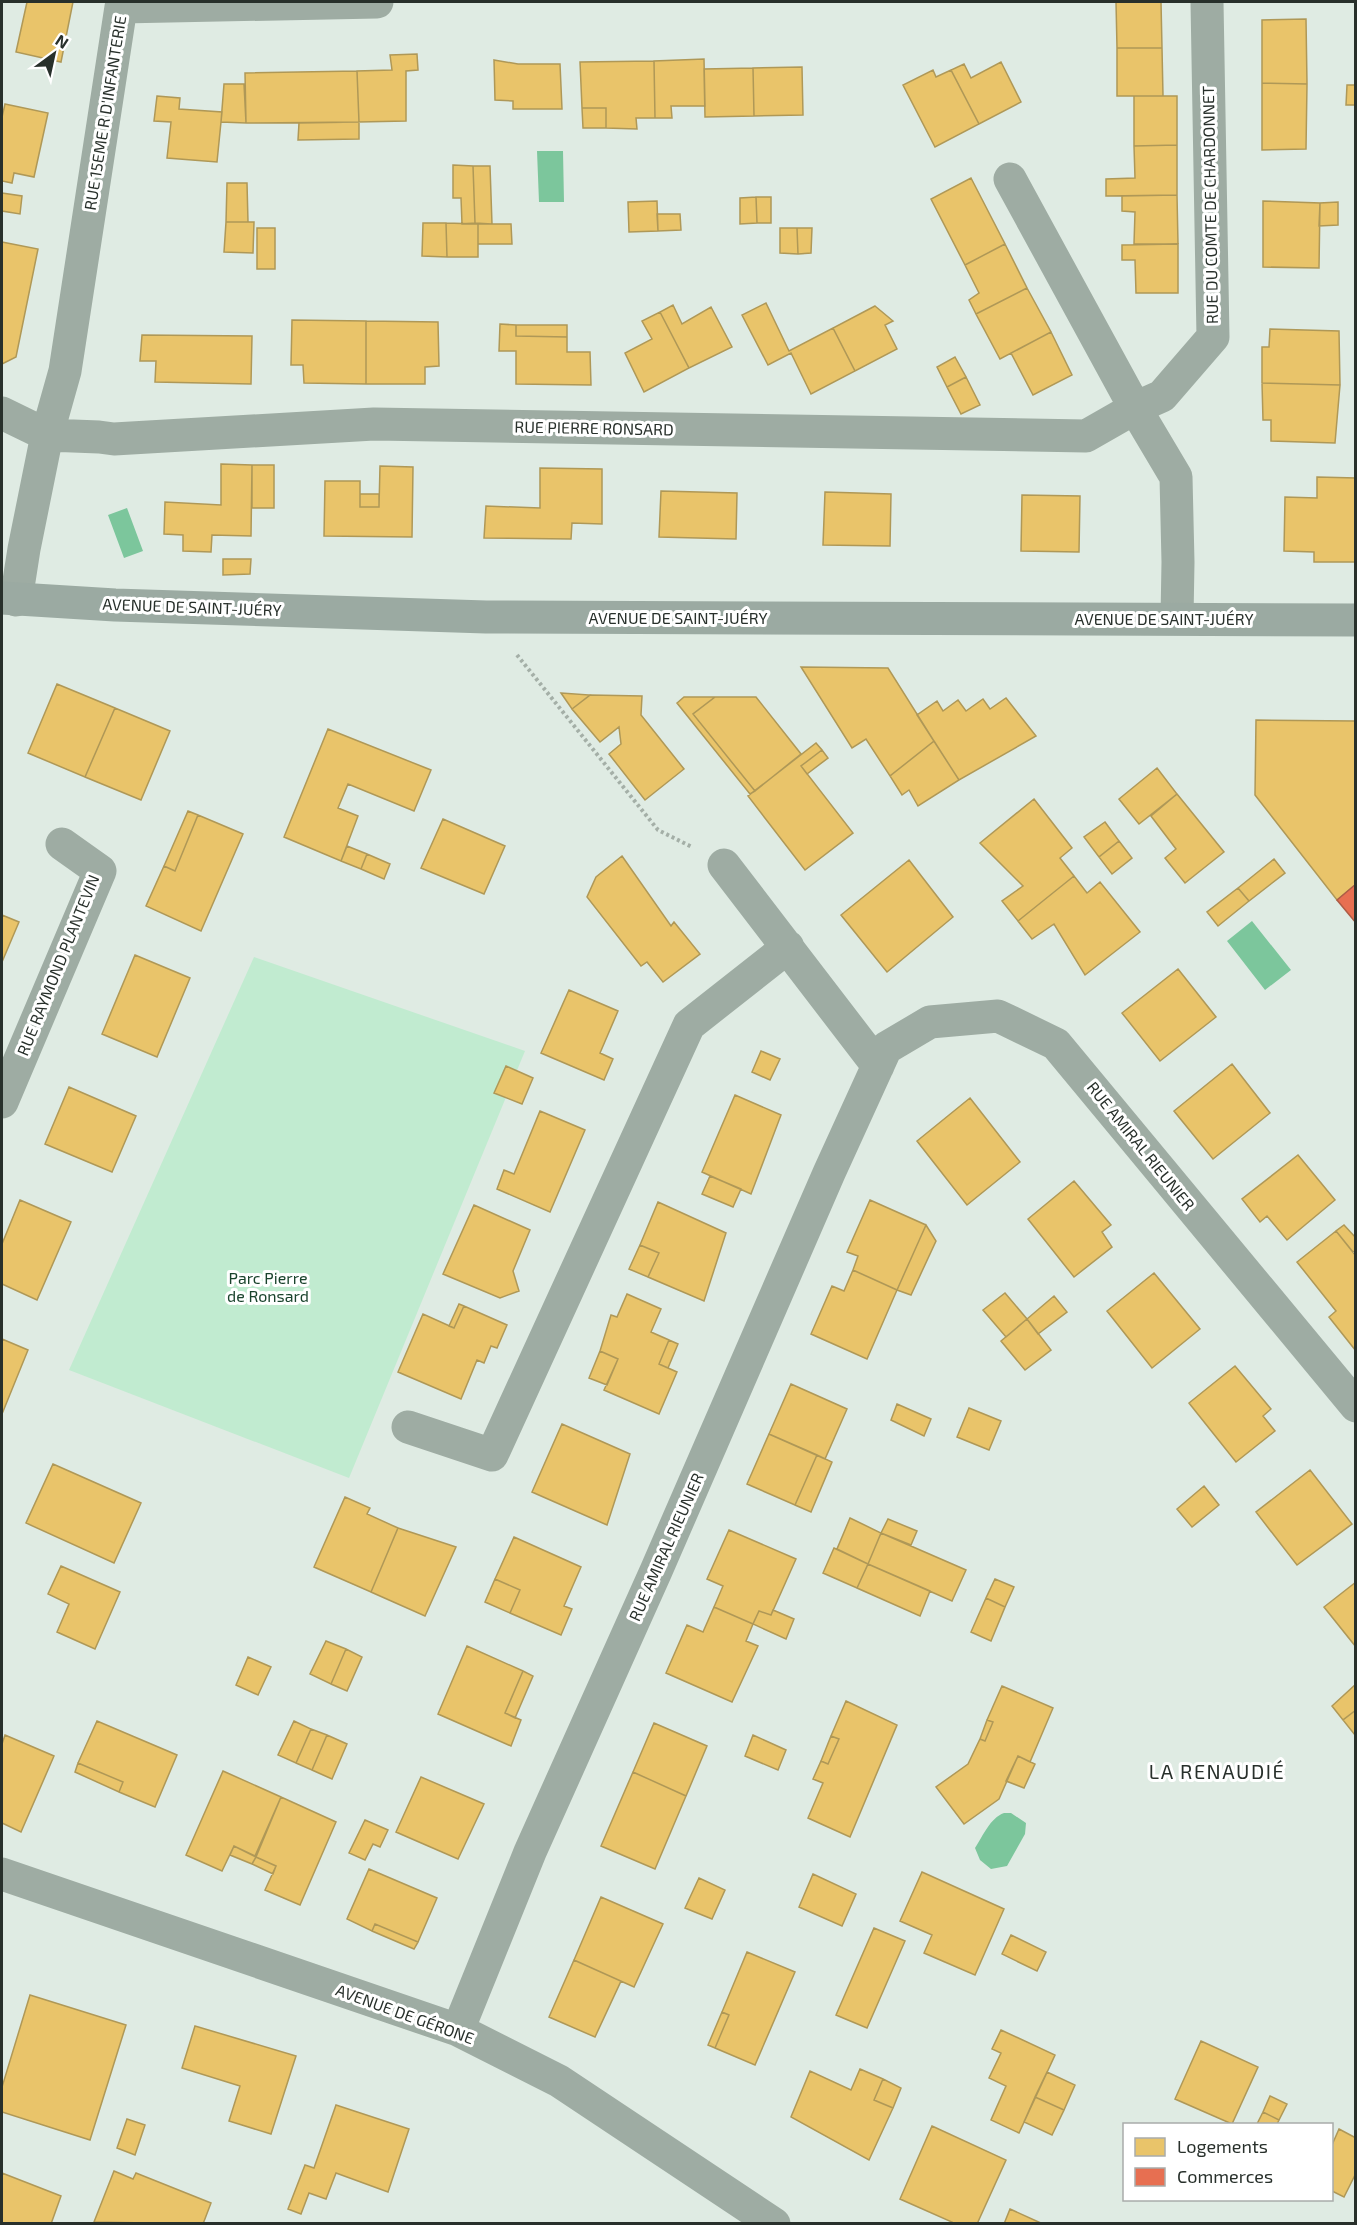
<svg xmlns="http://www.w3.org/2000/svg" width="1357" height="2225" font-family="'Exo 2',sans-serif">
<style>
.green{fill:#c1ebd0}
.water{fill:#7cc69c}
.homes{fill:#e9c46a;stroke:#af9857;stroke-width:1.5}
.shops{fill:#e76f51;stroke:#ae5c46;stroke-width:1.5}
.lines{fill:none;stroke-linecap:round;stroke-linejoin:round}
.path{stroke:#a4afa7;stroke-width:4;stroke-dasharray:3 3;stroke-linecap:butt}
.street{stroke:#9eaca3;stroke-width:33}
.secondary{stroke:#9baaa2;stroke-width:33}
.labels{text-anchor:middle;stroke-width:6;stroke-linejoin:round;paint-order:stroke}
.street-label{font-size:16px;fill:#28302b;stroke:#fff}
.park-label{font-size:16px;fill:#19432c;stroke:#fff}
.quarter-label{font-size:20px;letter-spacing:1.5px;fill:#28302b;stroke:#fff}
</style>
<rect width="100%" height="100%" fill="#dfebe3"/>
<!-- green -->
<path class="green" d="M 254,957 L 525,1051 L 349,1478 L 69,1370 Z"/>
<!-- water -->
<path class="water" d="M 537,151 L 563,151 L 564,202 L 539,202 Z
M 127,508 L 143,551 L 124,558 L 108,515 Z
M 1252,921 L 1291,970 L 1265,990 L 1227,941 Z
M 1004,1813 L 1011,1813 L 1026,1823 L 1025,1834 L 1007,1866 L 991,1869 L 980,1860 L 975,1848 C 983,1836 990,1818 1004,1813 Z"/>
<!-- homes -->
<path class="homes" d="M 27,2 L 73,2 L 61,62 L 16,52 Z
M 1116,2 L 1161,2 L 1162,48 L 1117,48 Z
M 1306,19 L 1307,84 L 1262,83 L 1262,20 Z
M 1117,48 L 1162,48 L 1163,96 L 1117,96 Z
M 417,54 L 418,70 L 406,71 L 406,121 L 359,122 L 357,71 L 392,70 L 390,55 Z
M 704,59 L 705,106 L 671,106 L 672,118 L 655,118 L 654,61 Z
M 494,60 L 518,64 L 560,64 L 562,109 L 513,109 L 513,101 L 495,100 Z
M 654,61 L 655,118 L 636,118 L 637,129 L 606,128 L 606,108 L 582,108 L 580,62 Z
M 1001,62 L 1021,102 L 979,124 L 951,70 L 964,64 L 971,78 Z
M 802,67 L 803,115 L 754,116 L 753,68 Z
M 753,68 L 754,116 L 705,117 L 704,69 Z
M 933,70 L 936,77 L 951,70 L 979,124 L 935,147 L 903,85 Z
M 357,71 L 359,122 L 246,123 L 245,73 Z
M 1262,83 L 1307,84 L 1306,149 L 1262,150 Z
M 224,84 L 244,84 L 246,123 L 221,122 Z
M 1347,85 L 1356,85 L 1356,105 L 1346,105 Z
M 157,96 L 180,98 L 179,109 L 222,112 L 217,162 L 167,158 L 171,122 L 154,121 Z
M 1134,96 L 1177,96 L 1177,145 L 1134,146 Z
M 5,104 L 48,113 L 34,177 L 14,173 L 12,183 L 2,181 L 2,117 Z
M 582,108 L 606,108 L 606,128 L 583,128 Z
M 359,122 L 359,139 L 298,140 L 299,123 Z
M 1177,145 L 1177,195 L 1106,196 L 1106,179 L 1135,178 L 1134,146 Z
M 453,165 L 473,166 L 475,223 L 462,224 L 461,198 L 453,198 Z
M 473,166 L 490,166 L 492,224 L 475,223 Z
M 971,178 L 1005,244 L 965,265 L 931,199 Z
M 227,183 L 247,183 L 248,222 L 226,222 Z
M 2,193 L 22,196 L 20,214 L 2,211 Z
M 1177,195 L 1178,244 L 1134,244 L 1135,212 L 1122,211 L 1122,196 Z
M 756,197 L 757,223 L 740,224 L 740,198 Z
M 756,197 L 771,197 L 771,223 L 757,223 Z
M 657,201 L 658,231 L 629,232 L 628,202 Z
M 1263,201 L 1320,203 L 1319,268 L 1263,267 Z
M 1338,202 L 1338,225 L 1319,226 L 1320,203 Z
M 657,214 L 680,214 L 681,230 L 658,231 Z
M 226,222 L 254,222 L 253,253 L 224,252 Z
M 423,223 L 446,223 L 447,257 L 422,256 Z
M 446,223 L 478,224 L 478,257 L 447,257 Z
M 478,224 L 511,224 L 512,244 L 478,244 Z
M 257,228 L 275,228 L 275,269 L 257,269 Z
M 780,228 L 797,228 L 798,254 L 780,253 Z
M 797,228 L 812,228 L 811,253 L 798,254 Z
M 2,242 L 38,249 L 16,357 L 2,364 Z
M 1005,244 L 1027,288 L 976,314 L 969,300 L 979,293 L 965,265 Z
M 1178,244 L 1178,293 L 1136,293 L 1135,260 L 1122,260 L 1122,245 Z
M 1027,288 L 1051,332 L 1000,359 L 976,314 Z
M 766,303 L 789,351 L 833,328 L 855,371 L 811,394 L 791,353 L 768,365 L 742,315 Z
M 673,305 L 682,324 L 711,307 L 732,347 L 689,368 L 660,312 Z
M 875,306 L 893,321 L 885,325 L 897,349 L 855,371 L 833,328 Z
M 660,312 L 689,368 L 644,392 L 625,353 L 652,339 L 642,321 Z
M 292,320 L 366,321 L 366,384 L 304,383 L 303,365 L 291,365 Z
M 366,321 L 438,322 L 439,366 L 425,367 L 425,384 L 366,384 Z
M 500,324 L 516,325 L 516,336 L 567,337 L 567,352 L 590,352 L 591,385 L 516,384 L 516,351 L 499,351 Z
M 516,325 L 567,325 L 567,337 L 516,336 Z
M 1270,329 L 1339,331 L 1340,385 L 1262,383 L 1262,347 L 1269,347 Z
M 1051,332 L 1072,375 L 1033,395 L 1011,353 Z
M 142,335 L 252,336 L 251,384 L 155,382 L 156,361 L 140,361 Z
M 955,357 L 966,377 L 947,387 L 937,367 Z
M 966,377 L 980,405 L 961,414 L 947,387 Z
M 1262,383 L 1340,385 L 1335,443 L 1271,441 L 1271,420 L 1263,420 Z
M 221,464 L 252,465 L 251,536 L 212,535 L 211,552 L 183,551 L 183,535 L 164,534 L 165,502 L 221,505 Z
M 252,465 L 274,465 L 274,508 L 252,508 Z
M 380,466 L 413,467 L 412,537 L 324,536 L 325,481 L 360,481 L 360,507 L 379,507 Z
M 540,468 L 602,469 L 602,524 L 572,523 L 571,539 L 484,538 L 486,506 L 540,508 Z
M 1317,477 L 1356,478 L 1356,562 L 1314,562 L 1314,552 L 1284,551 L 1285,497 L 1317,498 Z
M 661,491 L 737,493 L 736,539 L 659,537 Z
M 825,492 L 891,494 L 890,546 L 823,545 Z
M 360,494 L 379,494 L 379,507 L 360,507 Z
M 1022,495 L 1080,496 L 1079,552 L 1021,551 Z
M 223,559 L 251,559 L 250,574 L 223,575 Z
M 801,667 L 888,668 L 934,741 L 890,776 L 866,739 L 852,748 Z
M 57,684 L 115,708 L 85,777 L 28,753 Z
M 561,693 L 590,695 L 572,709 Z
M 590,695 L 642,696 L 641,715 L 684,769 L 645,800 L 609,754 L 621,744 L 619,727 L 600,742 L 572,709 Z
M 684,697 L 715,697 L 693,714 L 755,791 L 750,794 L 677,703 Z
M 715,697 L 756,697 L 801,754 L 755,791 L 693,714 Z
M 1006,698 L 1036,736 L 959,780 L 917,715 L 937,701 L 943,711 L 958,700 L 966,711 L 983,699 L 990,709 Z
M 115,708 L 170,731 L 141,800 L 85,777 Z
M 1256,720 L 1355,721 L 1356,884 L 1337,900 L 1255,795 Z
M 328,729 L 431,770 L 414,811 L 348,784 L 338,808 L 358,816 L 341,861 L 284,837 Z
M 934,741 L 959,780 L 918,806 L 909,790 L 902,795 L 890,776 Z
M 816,743 L 822,750 L 801,766 L 853,833 L 805,870 L 748,796 Z
M 822,750 L 828,758 L 807,774 L 801,766 Z
M 1157,768 L 1177,794 L 1139,824 L 1119,799 Z
M 1177,794 L 1224,852 L 1185,883 L 1165,858 L 1176,849 L 1151,816 Z
M 1034,799 L 1072,848 L 1060,858 L 1074,876 L 1018,921 L 1002,901 L 1023,886 L 980,843 Z
M 188,811 L 198,815 L 175,871 L 164,866 Z
M 198,815 L 243,834 L 201,931 L 146,906 L 164,866 L 175,871 Z
M 443,819 L 505,846 L 484,894 L 421,868 Z
M 1105,822 L 1119,841 L 1099,857 L 1084,837 Z
M 1119,841 L 1132,858 L 1112,874 L 1099,857 Z
M 347,846 L 367,854 L 361,869 L 341,861 Z
M 367,854 L 390,864 L 384,879 L 361,869 Z
M 622,856 L 671,926 L 674,922 L 700,954 L 663,982 L 647,962 L 641,966 L 587,897 L 596,877 Z
M 1274,859 L 1285,873 L 1249,901 L 1238,888 Z
M 909,860 L 953,917 L 887,972 L 841,915 Z
M 1074,876 L 1087,893 L 1100,882 L 1140,932 L 1085,975 L 1054,924 L 1032,939 L 1018,921 Z
M 1238,888 L 1249,901 L 1218,926 L 1207,912 Z
M 2,915 L 19,922 L 2,962 Z
M 135,955 L 190,978 L 157,1057 L 102,1034 Z
M 1178,969 L 1216,1017 L 1160,1061 L 1122,1013 Z
M 569,990 L 618,1011 L 600,1053 L 613,1059 L 604,1080 L 541,1053 Z
M 761,1051 L 780,1059 L 770,1080 L 752,1072 Z
M 1232,1064 L 1270,1113 L 1213,1159 L 1174,1111 Z
M 506,1066 L 533,1078 L 522,1104 L 494,1093 Z
M 69,1087 L 136,1116 L 112,1172 L 45,1144 Z
M 735,1095 L 781,1115 L 751,1194 L 702,1172 Z
M 970,1098 L 1020,1162 L 967,1205 L 917,1141 Z
M 540,1111 L 585,1130 L 550,1212 L 497,1189 L 504,1170 L 514,1174 Z
M 1298,1155 L 1335,1200 L 1287,1240 L 1267,1216 L 1260,1222 L 1242,1199 Z
M 710,1176 L 741,1189 L 733,1207 L 702,1194 Z
M 1074,1181 L 1111,1225 L 1102,1232 L 1112,1247 L 1074,1277 L 1028,1219 Z
M 20,1200 L 71,1222 L 37,1300 L 2,1284 L 2,1244 Z
M 870,1200 L 926,1225 L 897,1290 L 853,1270 L 858,1256 L 847,1252 Z
M 658,1202 L 726,1233 L 704,1301 L 648,1277 L 659,1253 L 640,1245 Z
M 474,1205 L 530,1230 L 513,1271 L 519,1291 L 500,1298 L 443,1274 Z
M 926,1225 L 936,1241 L 911,1295 L 897,1290 Z
M 1344,1225 L 1356,1238 L 1356,1250 L 1353,1252 L 1336,1231 Z
M 1336,1231 L 1356,1256 L 1356,1351 L 1329,1317 L 1336,1311 L 1297,1262 Z
M 640,1245 L 659,1253 L 648,1277 L 629,1269 Z
M 853,1270 L 897,1290 L 867,1359 L 811,1334 L 832,1286 L 844,1291 Z
M 1154,1273 L 1200,1329 L 1152,1368 L 1107,1311 Z
M 1005,1293 L 1027,1319 L 1006,1337 L 983,1310 Z
M 627,1294 L 661,1309 L 651,1332 L 669,1340 L 659,1364 L 677,1372 L 659,1414 L 604,1390 L 618,1359 L 600,1351 L 611,1315 L 617,1317 Z
M 1054,1296 L 1067,1312 L 1038,1334 L 1027,1319 Z
M 459,1304 L 464,1306 L 454,1328 L 449,1326 Z
M 464,1306 L 507,1325 L 497,1348 L 491,1346 L 484,1363 L 477,1360 L 461,1399 L 398,1372 L 423,1314 L 454,1328 Z
M 1027,1319 L 1051,1350 L 1025,1370 L 1001,1341 Z
M 2,1339 L 28,1350 L 2,1414 Z
M 669,1340 L 678,1344 L 668,1368 L 659,1364 Z
M 600,1351 L 618,1359 L 607,1385 L 589,1378 Z
M 1235,1366 L 1271,1409 L 1263,1416 L 1275,1431 L 1236,1462 L 1189,1403 Z
M 791,1384 L 847,1409 L 825,1459 L 769,1434 Z
M 897,1404 L 931,1419 L 924,1436 L 891,1420 Z
M 969,1408 L 1001,1421 L 989,1450 L 957,1437 Z
M 562,1424 L 630,1454 L 607,1525 L 532,1492 Z
M 769,1434 L 817,1455 L 795,1505 L 747,1484 Z
M 817,1455 L 832,1462 L 811,1512 L 795,1505 Z
M 53,1464 L 141,1503 L 114,1563 L 26,1523 Z
M 1310,1470 L 1352,1524 L 1297,1565 L 1256,1512 Z
M 1204,1486 L 1219,1505 L 1192,1527 L 1177,1509 Z
M 345,1497 L 370,1508 L 367,1514 L 398,1528 L 371,1592 L 314,1567 Z
M 850,1518 L 881,1533 L 868,1564 L 837,1549 Z
M 888,1519 L 917,1531 L 911,1545 L 881,1533 Z
M 398,1528 L 456,1547 L 425,1616 L 371,1592 Z
M 729,1530 L 796,1559 L 771,1615 L 759,1611 L 753,1624 L 714,1607 L 723,1586 L 707,1579 Z
M 881,1533 L 966,1570 L 952,1601 L 868,1564 Z
M 514,1537 L 581,1567 L 564,1606 L 572,1609 L 561,1635 L 510,1613 L 520,1590 L 495,1579 Z
M 834,1548 L 868,1564 L 857,1588 L 823,1573 Z
M 868,1564 L 930,1591 L 920,1616 L 857,1588 Z
M 61,1566 L 120,1592 L 95,1649 L 57,1632 L 69,1604 L 48,1594 Z
M 495,1579 L 520,1590 L 510,1613 L 485,1602 Z
M 995,1579 L 1014,1587 L 1005,1607 L 986,1598 Z
M 1356,1582 L 1356,1647 L 1324,1607 Z
M 986,1598 L 1005,1607 L 991,1641 L 971,1632 Z
M 714,1607 L 753,1624 L 746,1641 L 758,1646 L 732,1702 L 666,1673 L 687,1625 L 703,1632 Z
M 773,1610 L 794,1619 L 786,1639 L 753,1624 L 759,1611 L 771,1615 Z
M 326,1641 L 346,1649 L 331,1684 L 310,1674 Z
M 467,1646 L 523,1671 L 505,1713 L 521,1720 L 511,1746 L 438,1714 Z
M 346,1649 L 362,1657 L 347,1691 L 331,1684 Z
M 248,1657 L 271,1667 L 258,1695 L 236,1685 Z
M 523,1671 L 533,1676 L 515,1718 L 505,1713 Z
M 1356,1684 L 1356,1710 L 1343,1720 L 1332,1706 Z
M 1002,1686 L 1053,1708 L 1030,1762 L 1018,1756 L 999,1799 L 964,1824 L 936,1787 L 968,1764 L 980,1739 L 985,1741 L 993,1722 L 987,1720 Z
M 846,1701 L 897,1725 L 850,1837 L 808,1818 L 823,1783 L 813,1779 L 821,1761 L 828,1764 L 839,1739 L 831,1736 Z
M 1356,1710 L 1356,1735 L 1355,1735 L 1343,1720 Z
M 987,1720 L 993,1722 L 985,1741 L 980,1739 Z
M 97,1721 L 177,1755 L 155,1807 L 119,1792 L 123,1782 L 78,1763 Z
M 294,1721 L 311,1729 L 296,1763 L 278,1755 Z
M 654,1723 L 707,1746 L 686,1796 L 633,1772 Z
M 311,1729 L 327,1735 L 312,1770 L 296,1763 Z
M 5,1735 L 54,1756 L 21,1832 L 2,1823 L 2,1744 Z
M 327,1735 L 347,1744 L 332,1779 L 312,1770 Z
M 753,1735 L 786,1750 L 778,1770 L 745,1756 Z
M 831,1736 L 839,1739 L 828,1764 L 821,1761 Z
M 1018,1756 L 1035,1764 L 1024,1788 L 1006,1781 Z
M 78,1763 L 123,1782 L 119,1792 L 75,1772 Z
M 223,1771 L 281,1797 L 255,1856 L 234,1846 L 222,1871 L 186,1855 Z
M 633,1772 L 686,1796 L 655,1869 L 601,1846 Z
M 421,1777 L 484,1804 L 458,1859 L 396,1832 Z
M 281,1797 L 336,1822 L 300,1905 L 265,1890 L 276,1866 L 256,1857 Z
M 365,1820 L 388,1830 L 380,1847 L 373,1844 L 365,1860 L 349,1853 Z
M 234,1846 L 256,1857 L 252,1864 L 230,1855 Z
M 256,1857 L 276,1866 L 273,1874 L 252,1864 Z
M 369,1869 L 437,1898 L 418,1942 L 375,1924 L 372,1931 L 347,1919 Z
M 922,1872 L 1004,1909 L 975,1975 L 924,1953 L 932,1935 L 900,1921 Z
M 813,1874 L 856,1894 L 842,1926 L 799,1907 Z
M 699,1878 L 725,1890 L 712,1919 L 685,1908 Z
M 601,1897 L 663,1924 L 634,1987 L 574,1960 Z
M 375,1924 L 418,1942 L 414,1949 L 372,1931 Z
M 874,1928 L 905,1941 L 867,2028 L 836,2015 Z
M 1011,1935 L 1046,1952 L 1037,1971 L 1002,1954 Z
M 747,1952 L 795,1972 L 755,2065 L 715,2048 L 729,2015 L 722,2012 Z
M 574,1960 L 621,1981 L 595,2037 L 549,2017 Z
M 30,1995 L 126,2025 L 90,2140 L 2,2112 L 2,2087 Z
M 722,2012 L 729,2015 L 715,2048 L 708,2045 Z
M 195,2026 L 296,2056 L 271,2134 L 229,2121 L 240,2086 L 182,2068 Z
M 1001,2030 L 1055,2055 L 1019,2133 L 991,2120 L 1006,2086 L 989,2078 L 1001,2053 L 992,2049 Z
M 1201,2041 L 1258,2067 L 1232,2124 L 1175,2099 Z
M 860,2069 L 883,2079 L 874,2100 L 893,2108 L 869,2160 L 791,2117 L 810,2071 L 851,2090 Z
M 1047,2072 L 1075,2085 L 1064,2110 L 1035,2097 Z
M 883,2079 L 901,2088 L 893,2108 L 874,2100 Z
M 1270,2096 L 1287,2104 L 1279,2120 L 1263,2112 Z
M 1035,2097 L 1064,2110 L 1052,2135 L 1024,2122 Z
M 336,2105 L 409,2129 L 388,2192 L 336,2173 L 326,2199 L 309,2193 L 301,2214 L 288,2209 L 305,2165 L 314,2168 Z
M 1263,2112 L 1279,2120 L 1277,2124 L 1257,2124 Z
M 127,2119 L 145,2125 L 135,2155 L 117,2148 Z
M 932,2126 L 1006,2160 L 977,2224 L 951,2224 L 952,2222 L 900,2199 Z
M 1339,2129 L 1356,2138 L 1356,2173 L 1344,2197 L 1332,2191 L 1332,2145 Z
M 114,2171 L 133,2179 L 136,2173 L 211,2203 L 203,2224 L 94,2222 Z
M 2,2173 L 61,2196 L 51,2224 L 2,2224 Z
M 1010,2209 L 1043,2224 L 1004,2224 Z"/>
<!-- shops -->
<path class="shops" d="M 1356,884 L 1356,923 L 1337,900 Z"/>
<g class="lines">
<!-- path -->
<path class="path" d="M 517,655 L 658,830 L 692,847"/>
<!-- street -->
<path class="street" d="M 1010,179 L 1135,408 L 1176,477 L 1178,562 L 1177,618
M 2,413 L 47,435 L 99,437 L 114,439 L 374,424 L 1086,436 L 1135,408 L 1162,396 L 1213,337 L 1207,2
M 16,600 L 24,549 L 47,435 L 65,371 L 121,7 L 377,2
M 724,865 L 878,1066
M 2,1102 L 100,871 L 62,844
M 408,1427 L 492,1455 L 689,1025 L 788,947
M 2,1874 L 458,2030 L 559,2081 L 774,2224
M 458,2030 L 530,1852 L 656,1571 L 829,1173 L 886,1048 L 930,1022 L 998,1016 L 1056,1044 L 1356,1406"/>
<!-- secondary -->
<path class="secondary" d="M 2,598 L 115,605 L 486,617 L 1356,620"/>
</g>
<g class="labels">
<!-- street labels -->
<g class="street-label">
<text transform="translate(105 113) rotate(-81)" y="6">RUE 15EME R D'INFANTERIE</text>
<text transform="translate(1210 205) rotate(-91)" y="6">RUE DU COMTE DE CHARDONNET</text>
<text transform="translate(594 428) rotate(1)" y="6">RUE PIERRE RONSARD</text>
<text transform="translate(192 607) rotate(2)" y="6">AVENUE DE SAINT-JUÉRY</text>
<text x="678" y="624">AVENUE DE SAINT-JUÉRY</text>
<text x="1164" y="625">AVENUE DE SAINT-JUÉRY</text>
<text transform="translate(58 965) rotate(-68)" y="6">RUE RAYMOND PLANTEVIN</text>
<text transform="translate(1141 1146) rotate(51)" y="6">RUE AMIRAL RIEUNIER</text>
<text transform="translate(666 1547) rotate(-66)" y="6">RUE AMIRAL RIEUNIER</text>
<text transform="translate(405 2014) rotate(20)" y="6">AVENUE DE GÉRONE</text>
</g>
<!-- park labels -->
<g class="park-label">
<text x="268" y="1284">Parc Pierre<tspan x="268" dy="18">de Ronsard</tspan></text>
</g>
<!-- quarter labels -->
<g class="quarter-label">
<text x="1217" y="1779">LA RENAUDIÉ</text>
</g>
</g>
<!-- border -->
<rect width="1357" height="2225" fill="none" stroke="#28302b" stroke-width="6"/>
<!-- legend -->
<rect x="1123" y="2123" width="210" height="78" fill="#ffffff" stroke="#a9acaa" stroke-width="1.5"/>
<rect x="1135" y="2138" width="30" height="18" fill="#e9c46a" stroke="#a9acaa" stroke-width="1.5"/>
<text x="1177" y="2153" font-size="18" fill="#28302b">Logements</text>
<rect x="1135" y="2168" width="30" height="18" fill="#e76f51" stroke="#a9acaa" stroke-width="1.5"/>
<text x="1177" y="2183" font-size="18" fill="#28302b">Commerces</text>
<!-- north arrow -->
<g transform="translate(54 54) rotate(33)" stroke="#ffffff" stroke-width="4.5" paint-order="stroke">
<path d="M0-4.5L10 22L0 15L-10 22Z" fill="#28302b"/>
<text y="-9" font-size="16" font-weight="bold" text-anchor="middle" fill="#28302b">N</text>
</g>
</svg>
